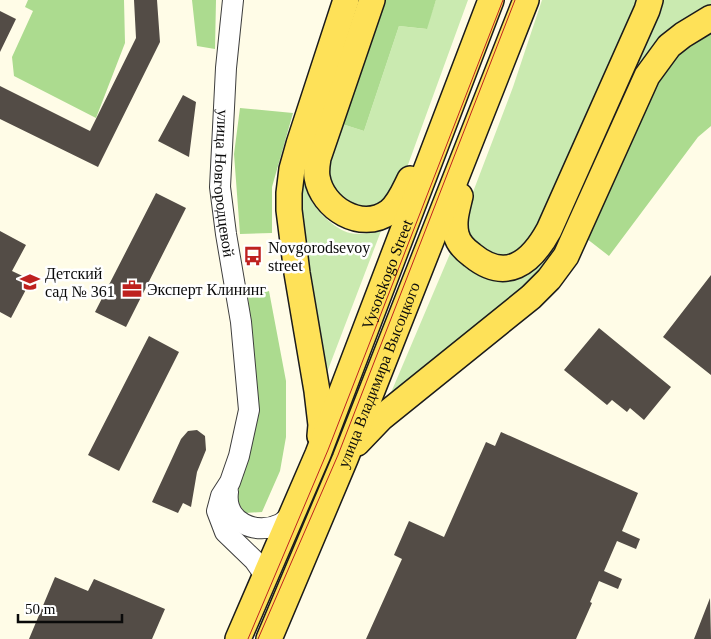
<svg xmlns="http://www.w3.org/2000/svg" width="711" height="639" font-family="Georgia,serif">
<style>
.green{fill:#caeab0}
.forest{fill:#acdb8f}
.building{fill:#534c46}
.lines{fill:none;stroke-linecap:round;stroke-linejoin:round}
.minor-casing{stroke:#3d3d3d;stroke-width:22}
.major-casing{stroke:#1b1b1b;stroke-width:28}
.minor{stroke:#fff;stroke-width:20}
.major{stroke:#fee158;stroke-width:25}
.tram{stroke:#be211e;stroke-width:1}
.labels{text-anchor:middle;stroke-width:5;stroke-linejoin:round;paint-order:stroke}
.street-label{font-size:16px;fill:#0a0a0a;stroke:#fff}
.poi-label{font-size:16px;fill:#0a0a0a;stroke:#fff;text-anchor:start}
</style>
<rect width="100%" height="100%" fill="#fffce7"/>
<!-- green -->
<path class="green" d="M 353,0 L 365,0 L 309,166 C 308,174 305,186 308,194 C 313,208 335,230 350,233 C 360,235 370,233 381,231 L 326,375 L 308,284 L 297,190 Z
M 436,0 L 468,0 L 405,173 L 396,191 L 376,208 L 355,209 L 332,194 L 327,172 L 339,123 L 364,131 L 399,26 L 426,29 Z
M 542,0 L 639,0 L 538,232 L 521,252 L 491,259 L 468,236 L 465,213 L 513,87 Z
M 661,0 L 711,0 L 711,8 L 694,15 L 668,31 L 641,66 L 556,259 L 527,290 L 390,395 L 452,249 L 505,277 L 527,274 L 546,260 Z"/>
<!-- forest -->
<path class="forest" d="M 28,0 L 124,0 L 125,43 L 96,118 L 14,76 L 12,57 L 33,11 L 25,7 Z
M 192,0 L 216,0 L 215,49 L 197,46 Z
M 384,0 L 436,0 L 427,29 L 399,26 L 364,131 L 339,123 Z
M 711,25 L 711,126 L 698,137 L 609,256 L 582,235 L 661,68 Z
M 240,108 L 293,113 L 272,187 L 272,233 L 240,234 L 234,154 Z
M 269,291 L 286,381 L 286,437 L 280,471 L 262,512 L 245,513 L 236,499 L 258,414 L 248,296 Z"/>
<!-- building -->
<path class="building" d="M 134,0 L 157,0 L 160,42 L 98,167 L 0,119 L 0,86 L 90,131 L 136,38 Z
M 0,11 L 16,19 L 0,52 Z
M 183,95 L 196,102 L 189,157 L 158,141 Z
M 156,193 L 186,208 L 126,327 L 95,312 Z
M 0,231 L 26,245 L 12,271 L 31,280 L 11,318 L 0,312 Z
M 711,275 L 711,375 L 663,337 Z
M 599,328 L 671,387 L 644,420 L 630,408 L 627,412 L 612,400 L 607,405 L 564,370 Z
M 149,336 L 179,352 L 119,471 L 88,455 Z
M 197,430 L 205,436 L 206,450 L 197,472 L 191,507 L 183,503 L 178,513 L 152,502 L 181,439 L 188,431 Z
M 501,432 L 638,493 L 622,531 L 640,539 L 636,549 L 617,541 L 604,571 L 622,579 L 618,589 L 599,581 L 590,602 L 592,603 L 576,639 L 366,639 L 402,559 L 394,555 L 409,521 L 444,537 L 486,442 L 495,446 Z
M 55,577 L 88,591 L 94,579 L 165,609 L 152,639 L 29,639 Z
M 710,598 L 711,639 L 694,639 Z"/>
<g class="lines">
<defs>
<g id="minor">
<path id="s1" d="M 233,0 L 226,68 L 220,187 L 226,234 L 241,322 L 249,410 L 239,456 L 230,482 L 221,496 L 217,511 L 225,532 L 254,560 L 266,577"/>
<path d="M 228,492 C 224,522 256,536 280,524 C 286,521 290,515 294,510"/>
</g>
<g id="major">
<path d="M 372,0 L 318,158 C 317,164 316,171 317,177 C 322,208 361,232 389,212 C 399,204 404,191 410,179"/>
<path d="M 460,196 C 457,209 453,221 456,234 C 458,243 465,250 472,255 C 506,283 531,263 549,230 L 647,10 L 650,0"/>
<path d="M 320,436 L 321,425 L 317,391 L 297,273 L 289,210 L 289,193 L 292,169 L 299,144 L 346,0"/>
<path d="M 357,443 L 381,418 L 531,297 L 549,279 L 566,256 L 647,76 L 669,46 L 683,35 L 711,18"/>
<path id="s2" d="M 238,639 L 318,454 L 491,0"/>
<path id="s3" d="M 269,639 L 345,459 L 526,0"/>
</g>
</defs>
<!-- minor casing -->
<use href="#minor" class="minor-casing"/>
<!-- major casing -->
<use href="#major" class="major-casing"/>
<!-- minor -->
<use href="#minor" class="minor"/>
<!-- major -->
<use href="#major" class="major"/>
<!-- tram -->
<path class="tram" d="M 248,639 L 328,450 L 503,0
M 258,639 L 338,455 L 515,0"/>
</g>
<!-- icons -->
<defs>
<symbol id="bus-bare" viewBox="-9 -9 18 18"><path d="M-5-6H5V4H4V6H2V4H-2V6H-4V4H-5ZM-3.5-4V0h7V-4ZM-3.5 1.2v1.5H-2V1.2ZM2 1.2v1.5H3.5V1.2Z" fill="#be211e" stroke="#fff" stroke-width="2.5" paint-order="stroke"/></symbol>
<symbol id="school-bare" viewBox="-9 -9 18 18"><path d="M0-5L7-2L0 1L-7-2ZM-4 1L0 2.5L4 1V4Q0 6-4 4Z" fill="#be211e" stroke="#fff" stroke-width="2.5" paint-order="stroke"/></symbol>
<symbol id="office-bare" viewBox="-9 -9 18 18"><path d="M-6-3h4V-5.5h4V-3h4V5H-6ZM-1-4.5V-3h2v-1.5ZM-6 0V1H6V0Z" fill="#be211e" stroke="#fff" stroke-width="2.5" paint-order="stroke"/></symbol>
</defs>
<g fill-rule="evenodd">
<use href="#bus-bare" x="239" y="242" width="28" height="28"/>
<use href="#school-bare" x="16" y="268" width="28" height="28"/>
<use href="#office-bare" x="118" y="275" width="28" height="28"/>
</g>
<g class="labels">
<!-- street labels -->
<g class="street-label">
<text dy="6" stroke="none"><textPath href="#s1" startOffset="184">улица Новгородцевой</textPath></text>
<text dy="6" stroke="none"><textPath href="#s2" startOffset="394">Vysotskogo Street</textPath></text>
<text dy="6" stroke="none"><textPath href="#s3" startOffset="286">улица Владимира Высоцкого</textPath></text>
</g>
<!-- poi labels -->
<g class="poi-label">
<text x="268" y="253">Novgorodsevoy<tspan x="268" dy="18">street</tspan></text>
<text x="45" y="279">Детский<tspan x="45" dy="18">сад № 361</tspan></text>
<text x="147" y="295">Эксперт Клининг</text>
</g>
</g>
<!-- scale -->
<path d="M18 614v8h104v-8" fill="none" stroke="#0a0a0a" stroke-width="2.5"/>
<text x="25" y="614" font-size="15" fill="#0a0a0a" stroke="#ffffff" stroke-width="4" paint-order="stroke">50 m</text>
</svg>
